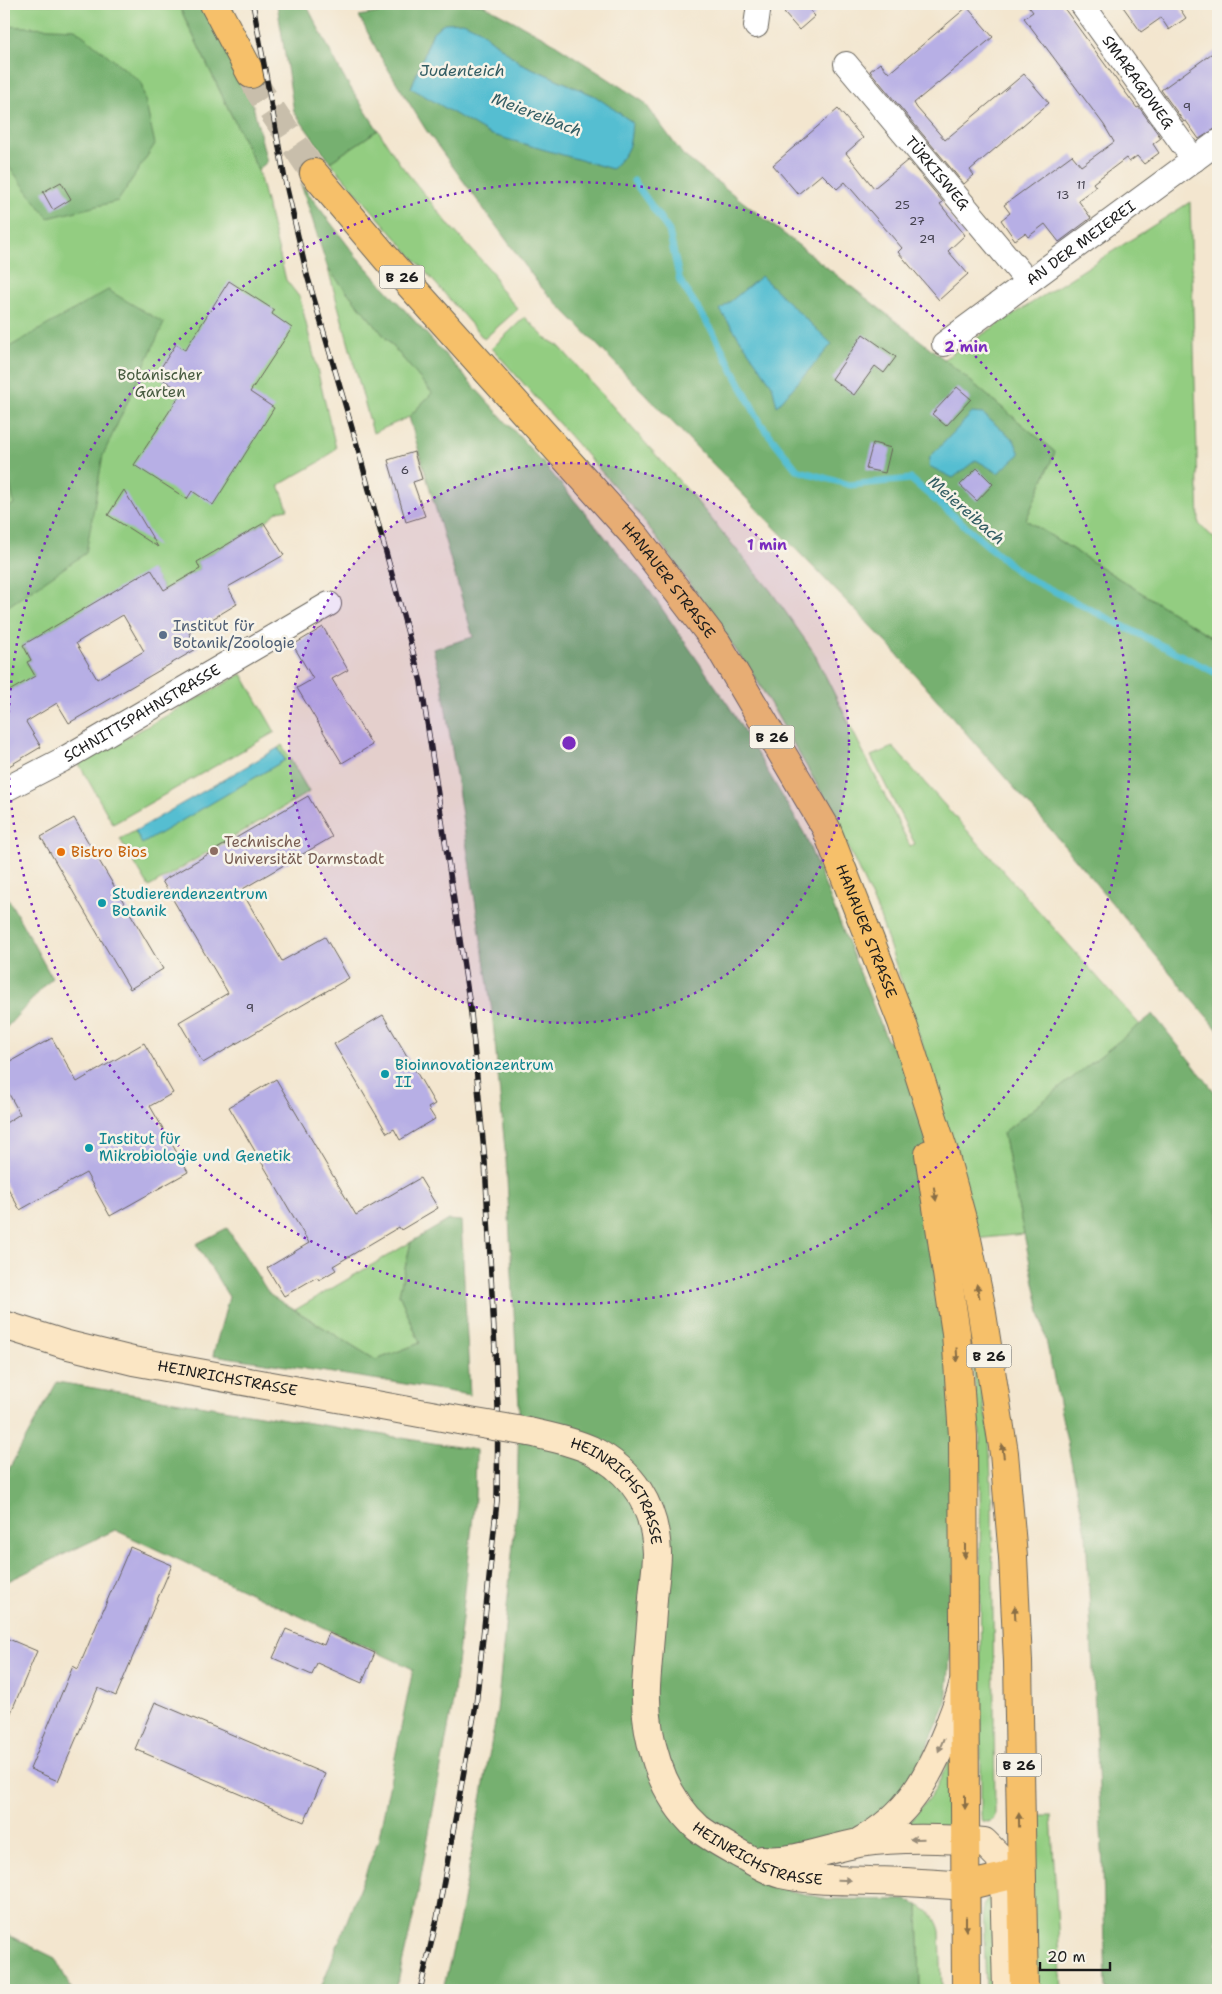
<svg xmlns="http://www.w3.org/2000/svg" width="1222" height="1994" font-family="'Shantell Sans',sans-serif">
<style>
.green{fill:#93cd81;stroke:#58744e}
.forest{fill:#76b06f;stroke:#496646;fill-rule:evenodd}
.water{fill:#55bed1;stroke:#386d76}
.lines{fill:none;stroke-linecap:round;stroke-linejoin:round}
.stream{stroke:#55bed1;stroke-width:7}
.building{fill:#b7afe5;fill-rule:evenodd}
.primary-tunnel{stroke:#c8beab;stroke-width:28;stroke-dasharray:28 14;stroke-linecap:butt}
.street-casing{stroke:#67635b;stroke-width:26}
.secondary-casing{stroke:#67635b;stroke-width:30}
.primary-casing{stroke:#67635b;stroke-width:30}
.street{stroke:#fff;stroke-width:24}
.secondary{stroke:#fbe6c4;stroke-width:28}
.primary{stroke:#f6c06b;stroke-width:28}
.rail-casing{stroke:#1c1c1c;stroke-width:5.5}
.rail{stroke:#f7f3e8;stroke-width:4;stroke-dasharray:11;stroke-linecap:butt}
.secondary-bridge-casing{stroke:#67635b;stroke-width:30;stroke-linecap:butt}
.secondary-bridge{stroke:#fbe6c4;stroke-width:28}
.oneway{fill:#896e44}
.oneway2{fill:#978b78}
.ring{fill:none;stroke:#7b2cbf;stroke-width:2.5;stroke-dasharray:2.5 5}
.service-dot{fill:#5c6f8a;stroke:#f7f3e8;stroke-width:2}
.education-dot{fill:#8d6e63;stroke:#f7f3e8;stroke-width:2}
.food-dot{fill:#e8710a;stroke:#f7f3e8;stroke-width:2}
.culture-dot{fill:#0f9aa8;stroke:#f7f3e8;stroke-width:2}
.labels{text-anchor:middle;stroke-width:5;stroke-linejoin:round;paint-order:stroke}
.number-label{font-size:12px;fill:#43414e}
.shield{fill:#f7f3e8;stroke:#5e5c59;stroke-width:1}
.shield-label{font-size:14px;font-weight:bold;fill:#1c1c1c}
.street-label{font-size:15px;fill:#1c1c1c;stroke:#f7f3e8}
.park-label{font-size:15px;fill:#465a3f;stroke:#f7f3e8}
.service-label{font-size:15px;fill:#4e5e75;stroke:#f7f3e8;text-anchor:start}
.education-label{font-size:15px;fill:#785e54;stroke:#f7f3e8;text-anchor:start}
.food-label{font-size:15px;fill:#c56008;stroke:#f7f3e8;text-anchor:start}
.culture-label{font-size:15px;fill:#0d838f;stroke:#f7f3e8;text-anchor:start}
.water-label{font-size:16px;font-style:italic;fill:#335d64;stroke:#f7f3e8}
.centre{fill:#7b2cbf;stroke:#f7f3e8;stroke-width:2.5}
.ring-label{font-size:15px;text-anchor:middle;font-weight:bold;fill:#7b2cbf;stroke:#f7f3e8;stroke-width:5;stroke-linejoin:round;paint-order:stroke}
</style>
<rect width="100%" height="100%" fill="#f7f3e8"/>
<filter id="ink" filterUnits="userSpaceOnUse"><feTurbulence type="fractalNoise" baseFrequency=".02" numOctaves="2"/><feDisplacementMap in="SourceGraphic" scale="10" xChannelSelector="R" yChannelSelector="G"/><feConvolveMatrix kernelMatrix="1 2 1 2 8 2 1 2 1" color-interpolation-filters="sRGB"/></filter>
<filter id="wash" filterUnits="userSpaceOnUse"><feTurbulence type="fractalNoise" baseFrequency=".0096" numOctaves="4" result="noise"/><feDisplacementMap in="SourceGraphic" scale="20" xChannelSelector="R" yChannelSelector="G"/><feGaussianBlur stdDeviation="1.12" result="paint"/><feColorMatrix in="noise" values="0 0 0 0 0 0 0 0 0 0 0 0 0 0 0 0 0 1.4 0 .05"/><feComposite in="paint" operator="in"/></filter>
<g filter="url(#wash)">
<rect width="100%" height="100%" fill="#f3e6cf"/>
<!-- green -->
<path class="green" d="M 4,4 L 178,4 L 258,170 L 286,280 L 300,298 L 336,448 L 323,460 L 279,485 L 288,509 L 278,511 L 264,523 L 197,562 L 200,569 L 164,590 L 151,570 L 23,645 L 31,660 L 27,663 L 35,676 L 4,694 Z
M 378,130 L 400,164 L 450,226 L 493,273 L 499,288 L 518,309 L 484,339 L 330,162 Z
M 1190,202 L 1199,524 L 1218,542 L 1218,641 L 1026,520 L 1055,452 L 944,359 Z
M 328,269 L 432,393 L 409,417 L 373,433 Z
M 525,317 L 545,338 L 559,346 L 689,492 L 770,590 L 813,651 L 910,846 L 915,844 L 871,756 L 893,747 L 1140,1025 L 1003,1133 L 1024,1234 L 975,1239 L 924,1050 L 879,914 L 828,804 L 758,682 L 683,574 L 638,513 L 492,348 Z
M 242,674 L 275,732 L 113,824 L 79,764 Z
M 282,745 L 309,792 L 149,887 L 120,839 L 135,831 L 142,843 L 285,760 L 278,748 Z
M 953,1226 L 989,1434 L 992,1502 L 995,1815 L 993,1820 L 988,1822 L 983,1821 L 981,1816 L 980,1435 L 969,1328 Z
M 411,1242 L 399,1294 L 420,1343 L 376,1360 L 295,1310 Z
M 953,1752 L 953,1828 L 906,1826 L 935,1790 Z
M 1030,1815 L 1051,1815 L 1062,1990 L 1034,1990 Z
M 987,1899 L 993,1899 L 1000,1990 L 986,1990 L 983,1906 Z
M 918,1905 C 930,1912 937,1918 940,1931 L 942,1990 L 920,1990 Z"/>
<!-- forest -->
<path class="forest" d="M 178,4 L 232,4 L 241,57 L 267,162 L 258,170 Z
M 277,4 L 306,4 L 343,76 L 378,130 L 330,162 L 294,112 Z
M 431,4 L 482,4 L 547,39 L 644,102 L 683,155 L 944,359 L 1055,452 L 1026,520 L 1218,641 L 1218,1030 L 1051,830 L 889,645 L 540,286 L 426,130 L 380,56 L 359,16 ZM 478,29 L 520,63 L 595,96 L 411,88 L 433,32 Z
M 4,26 L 75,29 L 141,82 L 155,144 L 118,201 L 48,218 L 4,160 Z
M 301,184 L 356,256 L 544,464 L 647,587 L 729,706 L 804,833 L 887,1040 L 913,1059 L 941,1231 L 964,1502 L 946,1704 L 913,1779 L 872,1823 L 828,1840 L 791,1843 L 774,1859 L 747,1870 L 779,1888 L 827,1899 L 907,1900 L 918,1905 L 920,1990 L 443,1990 L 459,1923 L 497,1711 L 517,1502 L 519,1407 L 506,1160 L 492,1011 L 441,678 L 433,649 L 473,637 L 409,417 L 432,393 L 328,269 Z
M 108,290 L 164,323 L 103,455 L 86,553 L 4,609 L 4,510 L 14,504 L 4,453 L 4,350 Z
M 4,891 L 52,978 L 4,1030 Z
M 1153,1014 L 1218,1096 L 1218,1990 L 1106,1990 L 1103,1869 L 1086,1533 L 1003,1133 Z
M 449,1220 L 461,1221 L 470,1395 L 393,1382 L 213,1355 L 229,1297 L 196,1244 L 227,1228 L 270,1295 L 376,1360 L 420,1343 L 399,1294 L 411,1242 Z
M 57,1382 L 476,1450 L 475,1498 L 453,1702 L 414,1914 L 396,1990 L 320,1990 L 378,1841 L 413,1669 L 115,1530 L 4,1583 L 4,1478 Z
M 4,1933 L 55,1958 L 72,1990 L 4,1990 Z"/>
<!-- water -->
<path class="water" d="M 463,22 L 478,29 L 520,63 L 595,96 L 632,122 C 630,147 630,150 612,169 L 489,134 L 411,88 L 433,32 L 444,23 Z
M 761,276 L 832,344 L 777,406 L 772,385 L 720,310 Z
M 972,413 L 983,414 L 1014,440 L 1020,454 L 998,473 L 976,460 L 953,478 L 929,466 L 930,457 Z
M 278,748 L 285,760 L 142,844 L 135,831 Z"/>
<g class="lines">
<!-- stream -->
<path class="stream" d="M 634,181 L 669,231 L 680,281 L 713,332 L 761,424 L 797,470 L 850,485 L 911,479 L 1022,575 L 1218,674"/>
</g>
<g id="blocks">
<!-- building -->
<path class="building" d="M 794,4 L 804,4 L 815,16 L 799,30 L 784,13 Z
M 1027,4 L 1061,4 L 1134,104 L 1137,108 L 1139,107 L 1161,138 L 1153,144 L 1159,153 L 1144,164 L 1137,156 L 1129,162 L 1126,158 L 1093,183 L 1096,187 L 1078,200 L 1091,218 L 1059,242 L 1045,224 L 1028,237 L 1025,233 L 1015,240 L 1001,220 L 1010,213 L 1004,205 L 1072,155 L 1081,166 L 1114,142 L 1104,125 L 1024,18 L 1033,12 Z
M 1121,4 L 1181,4 L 1178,6 L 1186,18 L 1169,30 L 1161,18 L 1141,32 Z
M 967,7 L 993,37 L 914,103 L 917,108 L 945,140 L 1024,74 L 1049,103 L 970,170 L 974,175 L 964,184 L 870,71 L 880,63 L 889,73 Z
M 1218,49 L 1218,127 L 1199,139 L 1186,121 L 1184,122 L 1161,90 Z
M 838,109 L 863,138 L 846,153 L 874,188 L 908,160 L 943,202 L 940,204 L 965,235 L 948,251 L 968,274 L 939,300 L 898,252 L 902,248 L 845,182 L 837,189 L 822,174 L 798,194 L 773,165 Z
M 61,182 L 71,199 L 53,210 L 43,192 Z
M 229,281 L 274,310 L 272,314 L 292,328 L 250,392 L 274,408 L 213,505 L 192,491 L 187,499 L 134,465 L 182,392 L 156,375 L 176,344 L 185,350 Z
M 863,334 L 896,357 L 884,373 L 875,366 L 854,395 L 832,379 Z
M 957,387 L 971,399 L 946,426 L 932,414 Z
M 873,443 L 891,448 L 885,473 L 866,469 Z
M 414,452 L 422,479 L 413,482 L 425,516 L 406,522 L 388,460 Z
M 977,468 L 993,484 L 977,501 L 960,485 Z
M 124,490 L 158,547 L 108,515 Z
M 264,523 L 284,555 L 228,587 L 237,604 L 189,633 L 198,648 L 69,723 L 57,703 L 26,722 L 41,747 L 4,769 L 4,694 L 35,676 L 27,662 L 31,660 L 23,645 L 151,569 L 164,590 L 200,569 L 197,562 ZM 123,615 L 144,651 L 97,679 L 76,643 Z
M 323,627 L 348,670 L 332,679 L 372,745 L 342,763 L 297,688 L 313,679 L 293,645 Z
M 308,796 L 332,837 L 241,890 L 282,961 L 325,937 L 349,978 L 203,1063 L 179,1022 L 228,993 L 162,881 Z
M 74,818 L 163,969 L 130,989 L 41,837 Z
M 383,1015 L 435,1104 L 428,1108 L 435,1119 L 400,1140 L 394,1129 L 387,1133 L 334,1044 Z
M 52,1038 L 77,1082 L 144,1043 L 173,1093 L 150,1106 L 188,1172 L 110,1216 L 86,1173 L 20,1210 L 4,1181 L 4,1124 L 20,1114 L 4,1085 L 4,1065 Z
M 276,1079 L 356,1215 L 420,1178 L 438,1208 L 401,1230 L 399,1227 L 333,1266 L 336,1270 L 319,1280 L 317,1277 L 284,1296 L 267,1268 L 309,1243 L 229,1107 Z
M 130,1547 L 172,1565 L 116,1696 L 98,1688 L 58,1781 L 30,1769 L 73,1666 L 78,1669 Z
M 286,1629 L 324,1645 L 329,1633 L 375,1653 L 362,1683 L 317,1663 L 312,1675 L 273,1658 Z
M 4,1637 L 37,1651 L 4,1729 Z
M 155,1702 L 325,1774 L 304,1822 L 135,1749 Z"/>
</g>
</g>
<g filter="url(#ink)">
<use href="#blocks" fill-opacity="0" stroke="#67635b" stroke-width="1"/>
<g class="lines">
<!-- primary-tunnel -->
<path class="primary-tunnel" d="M 251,74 L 259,91 L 314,173"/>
<defs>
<g id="street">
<path id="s1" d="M 1082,4 L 1194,160"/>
<path d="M 756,26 L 759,4"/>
<path id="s2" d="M 846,64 L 1028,282"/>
<path id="s3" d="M 944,344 L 1218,142"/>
<path id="s4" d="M 4,790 L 62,760 L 329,604"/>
</g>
<g id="secondary">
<path id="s5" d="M 4,1325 L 64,1344 L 133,1361 L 464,1421"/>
<path id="s6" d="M 529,1432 C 550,1437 572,1441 591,1450 C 633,1471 655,1506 657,1553 C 657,1568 654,1584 653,1599 C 651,1628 648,1657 646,1686 C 644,1735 660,1794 698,1828 C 711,1838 726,1846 740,1854 C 753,1861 766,1870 781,1874 C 811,1881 841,1880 871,1881 C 903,1881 934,1884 966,1886"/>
<path d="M 861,1841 C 909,1815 928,1778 948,1729 C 953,1714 960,1700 963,1685"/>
<path d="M 762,1860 C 796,1863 826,1849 859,1843 C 900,1837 943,1838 984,1842 L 1000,1858 L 1004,1877 L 1007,1990"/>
</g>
<g id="primary">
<path d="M 214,4 L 251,74"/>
<path id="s7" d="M 314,173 L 392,265 L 636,537 L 717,643 L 826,828 L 902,1022 L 943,1149 L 965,1230 L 980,1301 L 1004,1453 L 1013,1557 L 1018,1662 L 1024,1990"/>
<path d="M 929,1154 L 956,1333 L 963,1436 L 966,1990"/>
<path d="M 966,1886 L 1004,1877 L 1020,1869"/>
</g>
</defs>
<!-- street casing -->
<use href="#street" class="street-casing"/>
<!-- secondary casing -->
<use href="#secondary" class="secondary-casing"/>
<!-- primary casing -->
<use href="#primary" class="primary-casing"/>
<!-- street -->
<use href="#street" class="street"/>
<!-- secondary -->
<use href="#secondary" class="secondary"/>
<!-- primary -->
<use href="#primary" class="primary"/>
<defs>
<path id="rail" d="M 253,4 L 285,180 L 307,275 L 357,445 L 421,682 L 471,1013 L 485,1162 L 498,1407 L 497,1501 L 476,1705 L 437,1919 L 420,1990"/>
</defs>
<!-- rail casing -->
<use href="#rail" class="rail-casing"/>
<!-- rail -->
<use href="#rail" class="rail"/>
<defs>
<path id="secondary-bridge" d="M 464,1421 L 529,1432"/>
</defs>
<!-- secondary-bridge casing -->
<use href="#secondary-bridge" class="secondary-bridge-casing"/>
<!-- secondary-bridge -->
<use href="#secondary-bridge" class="secondary-bridge"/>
</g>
<!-- one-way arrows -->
<defs><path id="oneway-solid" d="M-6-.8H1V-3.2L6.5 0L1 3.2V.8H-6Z" transform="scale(1.25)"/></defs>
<g class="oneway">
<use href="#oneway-solid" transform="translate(935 1194) rotate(81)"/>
<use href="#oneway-solid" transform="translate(978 1291) rotate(-102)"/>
<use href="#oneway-solid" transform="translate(957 1355) rotate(86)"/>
<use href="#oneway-solid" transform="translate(1003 1451) rotate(-97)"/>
<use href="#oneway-solid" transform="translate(965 1551) rotate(90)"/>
<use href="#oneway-solid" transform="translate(1015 1613) rotate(-93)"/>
<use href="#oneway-solid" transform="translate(965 1802) rotate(90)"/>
<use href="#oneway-solid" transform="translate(1019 1820) rotate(-91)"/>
<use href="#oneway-solid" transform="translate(966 1924) rotate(90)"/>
</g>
<g class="oneway2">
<use href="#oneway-solid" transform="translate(941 1745) rotate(112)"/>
<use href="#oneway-solid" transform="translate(917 1839) rotate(179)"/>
<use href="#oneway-solid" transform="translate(844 1880) rotate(1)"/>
</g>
</g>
<!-- distance rings -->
<circle cx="569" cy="743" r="280" fill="#7b2cbf" fill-opacity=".12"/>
<g class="ring">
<circle cx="569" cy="743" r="280"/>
<circle cx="569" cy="743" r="561"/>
</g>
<!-- markers -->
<circle class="service-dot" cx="163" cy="635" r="5"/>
<circle class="education-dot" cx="214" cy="851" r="5"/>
<circle class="food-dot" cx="61" cy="852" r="5"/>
<g class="culture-dot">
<circle cx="102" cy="903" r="5"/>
<circle cx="385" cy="1074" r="5"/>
<circle cx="89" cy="1148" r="5"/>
</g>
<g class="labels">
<!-- number labels -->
<g class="number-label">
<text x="1187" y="111">9</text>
<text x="1081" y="189">11</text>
<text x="1063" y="199">13</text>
<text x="902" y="209">25</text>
<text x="917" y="225">27</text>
<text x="927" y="243">29</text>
<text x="405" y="474">6</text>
<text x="250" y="1012">9</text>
</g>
<!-- shield labels -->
<g class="shield">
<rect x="379.5" y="265.5" width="45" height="23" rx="4"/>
<rect x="749.5" y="725.5" width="45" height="23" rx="4"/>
<rect x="966.5" y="1344.5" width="45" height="23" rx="4"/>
<rect x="996.5" y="1753.5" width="45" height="23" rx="4"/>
</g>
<g class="shield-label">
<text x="402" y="282">B 26</text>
<text x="772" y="742">B 26</text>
<text x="989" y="1361">B 26</text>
<text x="1019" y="1770">B 26</text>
</g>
<!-- street labels -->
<g class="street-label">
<text dy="5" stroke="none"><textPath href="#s1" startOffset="96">SMARAGDWEG</textPath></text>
<text dy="5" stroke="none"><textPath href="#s2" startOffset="142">TÜRKISWEG</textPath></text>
<text dy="5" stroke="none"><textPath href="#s3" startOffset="170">AN DER MEIEREI</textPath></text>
<text dy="5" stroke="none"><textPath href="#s7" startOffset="540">HANAUER STRASSE</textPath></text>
<text dy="5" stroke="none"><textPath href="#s4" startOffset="158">SCHNITTSPAHNSTRASSE</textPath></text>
<text dy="5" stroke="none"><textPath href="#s7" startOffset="945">HANAUER STRASSE</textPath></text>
<text dy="5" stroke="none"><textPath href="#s5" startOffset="230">HEINRICHSTRASSE</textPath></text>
<text dy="5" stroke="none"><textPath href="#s6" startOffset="114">HEINRICHSTRASSE</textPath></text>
<text dy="5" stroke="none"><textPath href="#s6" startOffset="549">HEINRICHSTRASSE</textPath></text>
</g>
<!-- park labels -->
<g class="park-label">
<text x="160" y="380">Botanischer<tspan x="160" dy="17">Garten</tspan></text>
</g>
<!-- service labels -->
<g class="service-label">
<text x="173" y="631">Institut für<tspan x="173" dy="17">Botanik/Zoologie</tspan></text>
</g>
<!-- education labels -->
<g class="education-label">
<text x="224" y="847">Technische<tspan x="224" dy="17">Universität Darmstadt</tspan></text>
</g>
<!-- food labels -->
<g class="food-label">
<text x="71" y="857">Bistro Bios</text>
</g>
<!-- culture labels -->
<g class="culture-label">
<text x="112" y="899">Studierendenzentrum<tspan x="112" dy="17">Botanik</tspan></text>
<text x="395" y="1070">Bioinnovationzentrum<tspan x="395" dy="17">II</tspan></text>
<text x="99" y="1144">Institut für<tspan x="99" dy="17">Mikrobiologie und Genetik</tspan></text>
</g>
<!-- water labels -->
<g class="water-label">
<text x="462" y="76">Judenteich</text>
<text transform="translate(537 114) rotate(21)" y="6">Meiereibach</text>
<text transform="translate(967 510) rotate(41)" y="6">Meiereibach</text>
</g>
</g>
<circle cx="569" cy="743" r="8" class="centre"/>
<g class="ring-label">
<text x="966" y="352">2 min</text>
<text x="767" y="550">1 min</text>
</g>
<!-- margin -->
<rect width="1222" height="1994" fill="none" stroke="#f7f3e8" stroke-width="20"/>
<!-- scale -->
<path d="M1040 1962v8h70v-8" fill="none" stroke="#1c1c1c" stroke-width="2.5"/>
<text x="1047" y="1962" font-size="15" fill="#1c1c1c" stroke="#f7f3e8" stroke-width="4" paint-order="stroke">20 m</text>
</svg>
